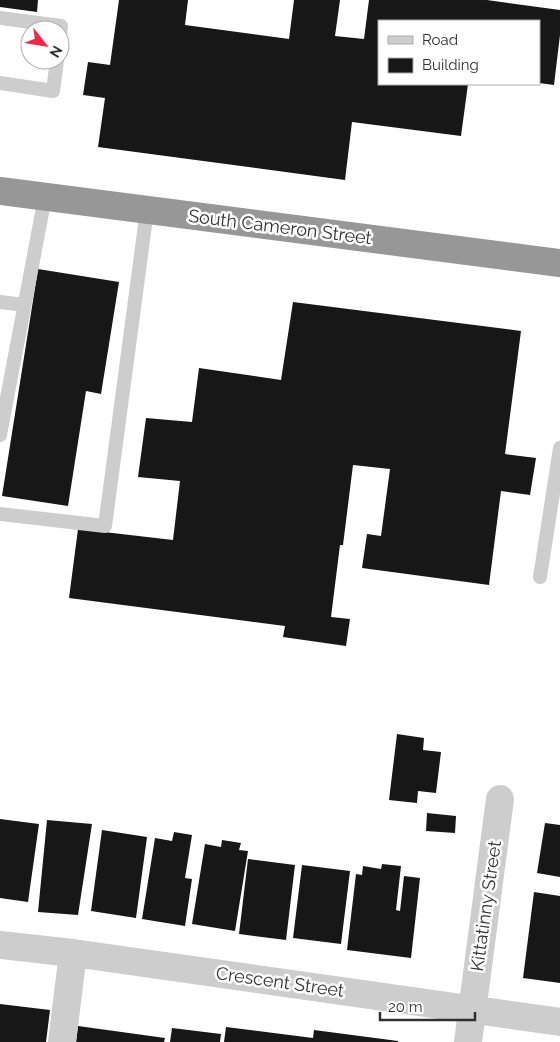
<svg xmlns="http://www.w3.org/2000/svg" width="560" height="1042" font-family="Raleway,sans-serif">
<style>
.building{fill:#171717}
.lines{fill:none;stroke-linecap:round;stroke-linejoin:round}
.lane{stroke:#cdcdcd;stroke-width:14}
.street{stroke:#cdcdcd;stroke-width:28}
.highway{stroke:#979797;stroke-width:28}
.labels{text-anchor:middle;stroke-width:5;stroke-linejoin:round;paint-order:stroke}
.street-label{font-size:18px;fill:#303030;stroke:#fff}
</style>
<rect width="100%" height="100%" fill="#fff"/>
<!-- building -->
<path class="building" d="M 0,0 L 38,0 L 37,12 L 0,7 Z
M 119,0 L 188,0 L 185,25 L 289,39 L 294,0 L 340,0 L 335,36 L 364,39 L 369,0 L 487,0 L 560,10 L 560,35 L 554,85 L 539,83 L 539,21 L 379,21 L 379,84 L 468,84 L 461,136 L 352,122 L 345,180 L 98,147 L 105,98 L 83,95 L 88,62 L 110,65 Z
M 38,269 L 119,282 L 101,394 L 86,391 L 68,506 L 2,496 Z
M 293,302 L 521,331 L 505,454 L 536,458 L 530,495 L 501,491 L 489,585 L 362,568 L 367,534 L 381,536 L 390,469 L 353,465 L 343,545 L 340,545 L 331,617 L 350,619 L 346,646 L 283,637 L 285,626 L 69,598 L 78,529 L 173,540 L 180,481 L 138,477 L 146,418 L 192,422 L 199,368 L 281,380 Z
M 397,734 L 424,738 L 423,750 L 441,752 L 436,793 L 418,791 L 417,803 L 389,800 Z
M 427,813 L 456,816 L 455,833 L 426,831 Z
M 0,819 L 39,824 L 28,902 L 0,898 Z
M 47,820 L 92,824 L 78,915 L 38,912 Z
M 545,823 L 560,825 L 560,877 L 537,873 Z
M 102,830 L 147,837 L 136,918 L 91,911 Z
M 174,832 L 192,835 L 185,878 L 192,879 L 185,926 L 142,919 L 155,838 L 172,841 Z
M 222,840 L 241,843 L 239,850 L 248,851 L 235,931 L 192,924 L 205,844 L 221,847 Z
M 248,859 L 295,865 L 286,940 L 239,934 Z
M 382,864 L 401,866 L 396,910 L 400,911 L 404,876 L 420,878 L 411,958 L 347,950 L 356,874 L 362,875 L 363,866 L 381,869 Z
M 302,865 L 350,871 L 341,944 L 293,938 Z
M 534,892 L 560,896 L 560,983 L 523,978 Z
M 0,1004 L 50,1010 L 46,1042 L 0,1042 Z
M 78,1026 L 165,1038 L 164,1042 L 76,1042 Z
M 226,1027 L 313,1038 L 314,1030 L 398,1041 L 398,1042 L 224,1042 Z
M 172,1028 L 221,1034 L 220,1042 L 170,1042 Z"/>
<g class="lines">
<!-- lane -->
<path class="lane" d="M 0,18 L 61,26 L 60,35
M 0,83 L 53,91 L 57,60
M 0,302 L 24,305
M 0,435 L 45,197
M 0,514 L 105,526 L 147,210
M 540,577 L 560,448"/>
<!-- street -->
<path class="street" d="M 0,945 L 73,953 L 560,1022
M 62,1042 L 73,953
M 468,1042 L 500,799"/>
<!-- highway -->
<path class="highway" d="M 0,191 L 560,263"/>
</g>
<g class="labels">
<!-- street labels -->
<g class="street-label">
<text transform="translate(280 227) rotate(7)" y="6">South Cameron Street</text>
<text transform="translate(486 906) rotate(-82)" y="6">Kittatinny Street</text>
<text transform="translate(280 982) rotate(8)" y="6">Crescent Street</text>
</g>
</g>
<!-- legend -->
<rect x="378" y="20" width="162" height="65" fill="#ffffff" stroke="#acacac"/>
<rect x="388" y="36" width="25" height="8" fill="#cdcdcd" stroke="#acacac"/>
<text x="422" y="45" font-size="15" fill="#303030">Road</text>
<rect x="388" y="58" width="25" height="15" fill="#171717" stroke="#acacac"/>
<text x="422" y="70" font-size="15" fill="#303030">Building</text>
<!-- north arrow -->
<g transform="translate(45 45) rotate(121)"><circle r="24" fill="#ffffff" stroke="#acacac"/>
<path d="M0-4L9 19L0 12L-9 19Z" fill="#f42643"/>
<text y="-8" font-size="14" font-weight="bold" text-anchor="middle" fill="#303030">N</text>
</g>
<!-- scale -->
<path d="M380 1012v8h95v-8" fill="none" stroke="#303030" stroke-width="2.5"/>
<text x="388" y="1012" font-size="15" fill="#303030" stroke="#ffffff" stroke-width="4" paint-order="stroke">20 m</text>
</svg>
